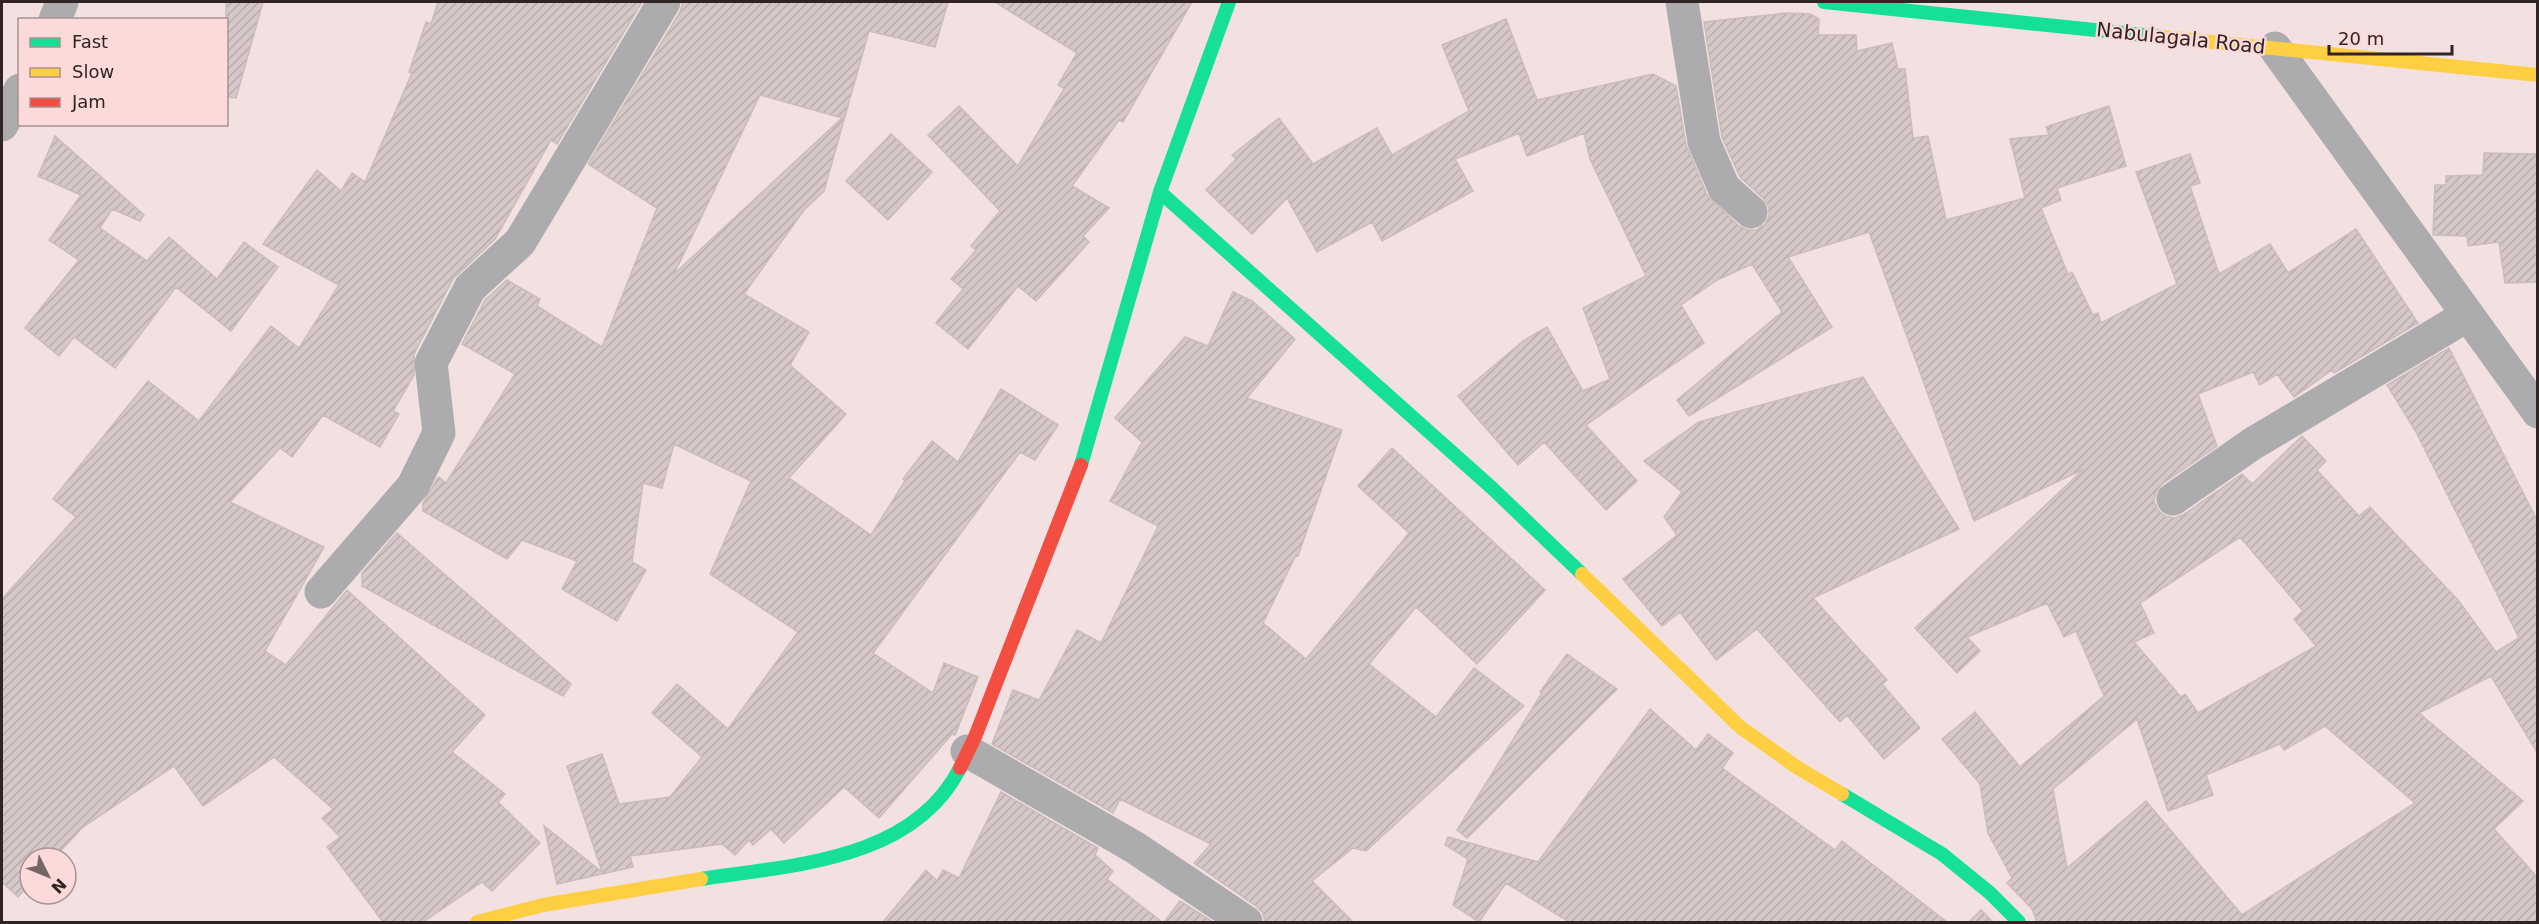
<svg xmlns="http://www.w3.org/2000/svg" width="2539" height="924" font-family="'DejaVu Sans',sans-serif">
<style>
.building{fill:url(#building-hatch);stroke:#cabcbb;stroke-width:1.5;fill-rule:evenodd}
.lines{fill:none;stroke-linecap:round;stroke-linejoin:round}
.street{stroke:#acabad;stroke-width:33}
.fast{stroke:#16e098;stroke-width:14}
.slow{stroke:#ffcf43;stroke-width:14}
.jam{stroke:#f24e42;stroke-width:14}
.labels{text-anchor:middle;stroke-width:4.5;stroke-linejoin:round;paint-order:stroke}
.street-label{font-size:20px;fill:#312424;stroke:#fbdad9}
</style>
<defs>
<pattern id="building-hatch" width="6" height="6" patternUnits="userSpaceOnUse" patternTransform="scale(1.5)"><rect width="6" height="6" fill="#d6c8c8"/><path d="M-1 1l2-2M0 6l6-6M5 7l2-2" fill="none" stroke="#b8acac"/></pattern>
</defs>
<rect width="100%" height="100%" fill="#f3e1e1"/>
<!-- building -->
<path class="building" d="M 226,2 L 263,2 L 236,98 L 226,97 Z
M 438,2 L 642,2 L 557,144 L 551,140 L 495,239 L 453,279 L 414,354 L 414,375 L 393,411 L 399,414 L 380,447 L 323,415 L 292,457 L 280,448 L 230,502 L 324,547 L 265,651 L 286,665 L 347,590 L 485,715 L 452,752 L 505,794 L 498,802 L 540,843 L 492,891 L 482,882 L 423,922 L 383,922 L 327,847 L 340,837 L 322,818 L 333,809 L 274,757 L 203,806 L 174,766 L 82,828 L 54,858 L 30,858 L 30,884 L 18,897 L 2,882 L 2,599 L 76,517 L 53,499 L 148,381 L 199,421 L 271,326 L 299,348 L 339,285 L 263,244 L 317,170 L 341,191 L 352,173 L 365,182 L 412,73 L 409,72 L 426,22 L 431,24 Z
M 683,2 L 948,2 L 935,47 L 869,31 L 824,191 L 804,210 L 744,294 L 809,332 L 790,365 L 846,414 L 789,478 L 871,535 L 905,481 L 903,479 L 932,441 L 958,462 L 1001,389 L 1058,425 L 1035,460 L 1020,452 L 873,653 L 933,693 L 944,663 L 978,677 L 955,735 L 952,734 L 879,818 L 844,787 L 784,843 L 771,829 L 753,845 L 749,840 L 735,855 L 722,844 L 630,856 L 633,867 L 557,884 L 544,826 L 602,872 L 567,766 L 602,754 L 619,804 L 670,797 L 702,757 L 652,713 L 677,684 L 728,729 L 798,632 L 710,574 L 751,481 L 674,444 L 662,488 L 643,483 L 632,562 L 646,570 L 617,621 L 562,589 L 577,561 L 522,540 L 507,559 L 423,511 L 423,503 L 437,479 L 439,477 L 446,483 L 515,374 L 462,344 L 485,300 L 507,280 L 540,299 L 537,306 L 602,347 L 657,208 L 588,164 L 680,12 ZM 760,95 L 842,118 L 674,274 Z
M 995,2 L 1192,2 L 1123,122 L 1119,120 L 1072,186 L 1109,208 L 1083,236 L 1089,242 L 1036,301 L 1018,286 L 968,349 L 936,323 L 963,289 L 951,279 L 976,250 L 971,246 L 1000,211 L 928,135 L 959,106 L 1018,166 L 1064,89 L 1058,85 L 1077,53 Z
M 1786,13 L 1810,14 L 1819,19 L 1818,35 L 1856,35 L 1857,51 L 1892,43 L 1898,69 L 1905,69 L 1913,138 L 1928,136 L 1946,220 L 2025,198 L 2010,139 L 2049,135 L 2046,127 L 2109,106 L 2126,166 L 2057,188 L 2061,200 L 2041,208 L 2068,274 L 2072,272 L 2093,315 L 2098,313 L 2101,323 L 2177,284 L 2136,172 L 2190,154 L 2200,183 L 2190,186 L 2219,274 L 2270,244 L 2288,273 L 2356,229 L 2418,323 L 2334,373 L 2332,370 L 2294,397 L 2277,374 L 2260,385 L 2253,372 L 2198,394 L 2217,446 L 2162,484 L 2156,492 L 2154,501 L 2158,510 L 2165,516 L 2174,518 L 2183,515 L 2242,474 L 2252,484 L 2302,436 L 2326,461 L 2317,470 L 2359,516 L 2370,507 L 2458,600 L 2496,652 L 2519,638 L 2416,432 L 2387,385 L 2449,348 L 2538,522 L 2538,754 L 2491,676 L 2419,713 L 2523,801 L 2494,829 L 2538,878 L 2538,922 L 2037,922 L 2032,909 L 2007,883 L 2012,878 L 1988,833 L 1980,784 L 1942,739 L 1975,712 L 2020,767 L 2104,696 L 2076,631 L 2064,637 L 2047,603 L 1967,637 L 1980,651 L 1957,673 L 1915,628 L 2084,469 L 1974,521 L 1869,232 L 1788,257 L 1832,327 L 1689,416 L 1677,400 L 1782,312 L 1752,264 L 1717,280 L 1681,305 L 1704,343 L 1586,425 L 1637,481 L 1606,510 L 1544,442 L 1518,465 L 1458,396 L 1523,341 L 1547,327 L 1583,391 L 1610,379 L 1583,308 L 1646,276 L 1590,159 L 1584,133 L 1527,156 L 1519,133 L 1455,159 L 1473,191 L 1382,241 L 1372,222 L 1317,252 L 1287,198 L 1252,234 L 1206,190 L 1236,159 L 1232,155 L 1279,118 L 1313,164 L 1377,128 L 1392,155 L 1469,111 L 1442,45 L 1506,19 L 1537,100 L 1653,74 L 1676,86 L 1686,145 L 1707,195 L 1739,226 L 1747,230 L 1756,230 L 1765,224 L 1769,216 L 1769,207 L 1763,198 L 1740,177 L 1722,137 L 1704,22 ZM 2240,537 L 2303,611 L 2294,619 L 2316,646 L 2198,713 L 2185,694 L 2181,697 L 2134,642 L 2154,633 L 2140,603 ZM 2137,719 L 2168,811 L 2213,795 L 2206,775 L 2280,744 L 2284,750 L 2325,726 L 2415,803 L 2242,915 L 2146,801 L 2067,868 L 2053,789 Z
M 891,134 L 932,172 L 888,220 L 846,181 Z
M 55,136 L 144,215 L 140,221 L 112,209 L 100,228 L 147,261 L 169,237 L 217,279 L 244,242 L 278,267 L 231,331 L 176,287 L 115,368 L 74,337 L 59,356 L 25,328 L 79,260 L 49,240 L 81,195 L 38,176 Z
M 2484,153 L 2538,154 L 2538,282 L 2505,283 L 2499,242 L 2468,246 L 2467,236 L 2433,235 L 2435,185 L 2446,185 L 2446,176 L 2483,175 Z
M 1233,292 L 1252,301 L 1295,339 L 1247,398 L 1342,430 L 1298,556 L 1296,555 L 1263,623 L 1306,659 L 1409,533 L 1358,486 L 1392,448 L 1545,590 L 1477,664 L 1416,607 L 1369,664 L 1436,717 L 1474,668 L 1524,706 L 1366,851 L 1353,848 L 1312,881 L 1353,922 L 1265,922 L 1263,913 L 1256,906 L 1194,863 L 1211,844 L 1120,799 L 1113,813 L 992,744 L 1013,690 L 1039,700 L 1077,630 L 1101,643 L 1158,526 L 1110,501 L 1142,442 L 1115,418 L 1185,337 L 1208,346 Z
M 1863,377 L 1959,529 L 1813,598 L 1887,680 L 1882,684 L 1920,728 L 1884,759 L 1847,715 L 1840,722 L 1757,629 L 1716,660 L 1680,612 L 1662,626 L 1623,579 L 1677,535 L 1664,517 L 1682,492 L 1644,461 L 1699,422 Z
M 397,533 L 571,684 L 563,696 L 362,586 L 362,573 Z
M 1567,654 L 1617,689 L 1467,838 L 1457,830 L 1542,693 L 1540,692 Z
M 1650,709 L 1696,750 L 1708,734 L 1733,753 L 1722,768 L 1835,850 L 1842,841 L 1947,922 L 1569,922 L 1506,883 L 1479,922 L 1453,905 L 1468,859 L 1445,845 L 1448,837 L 1538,862 Z
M 1001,792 L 1098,848 L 1095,855 L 1113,871 L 1107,879 L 1162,922 L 883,922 L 926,870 L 937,881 L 943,870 L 959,878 Z
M 1180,901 L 1213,922 L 1164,922 Z
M 1981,910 L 1993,922 L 1969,922 Z"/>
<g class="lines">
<!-- street -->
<path class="street" d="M 1682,2 L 1704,142 L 1724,188 L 1751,212
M 55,20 L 62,2
M 2275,48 L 2538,412
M 2,125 L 20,90
M 2173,499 L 2252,444 L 2468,315
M 321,592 L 413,486 L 439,433 L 431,363 L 470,288 L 520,242 L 664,2
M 967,751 L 1134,847 L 1246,922"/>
<!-- fast -->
<path class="fast" d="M 1824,2 L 2163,37
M 1160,192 L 1492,488 L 1582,574
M 1081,465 L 1160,192 L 1229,2
M 1842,794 L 1942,854 L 1990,893 L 2019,922
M 701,879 C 792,865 913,861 960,768"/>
<!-- slow -->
<path class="slow" d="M 2163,37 L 2538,75
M 1582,574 L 1740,727 L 1798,768 L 1842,794
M 477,922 L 543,905 L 701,879"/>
<!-- jam -->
<path class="jam" d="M 960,768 L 975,737 L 1081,465"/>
</g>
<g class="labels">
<!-- street labels -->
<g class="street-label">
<text transform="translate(2181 38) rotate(6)" y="7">Nabulagala Road</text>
</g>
</g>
<!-- border -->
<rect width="2539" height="924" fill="none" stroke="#312424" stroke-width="6"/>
<!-- legend -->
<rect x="18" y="18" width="210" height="108" fill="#fbdad9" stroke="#aa9191" stroke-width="1.5"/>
<rect x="30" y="38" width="30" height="9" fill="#16e098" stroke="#aa9191" stroke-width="1.5"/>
<text x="72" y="48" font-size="18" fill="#312424">Fast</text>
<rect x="30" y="68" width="30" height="9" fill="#ffcf43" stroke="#aa9191" stroke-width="1.5"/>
<text x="72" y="78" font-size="18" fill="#312424">Slow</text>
<rect x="30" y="98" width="30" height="9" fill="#f24e42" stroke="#aa9191" stroke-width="1.5"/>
<text x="72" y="108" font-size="18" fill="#312424">Jam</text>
<!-- north arrow -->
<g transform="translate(48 876) rotate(133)"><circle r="28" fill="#fbdad9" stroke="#aa9191" stroke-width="1.5"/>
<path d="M0-4.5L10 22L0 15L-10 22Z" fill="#756666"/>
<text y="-9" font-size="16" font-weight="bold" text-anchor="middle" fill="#312424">N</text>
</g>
<!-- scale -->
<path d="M2329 45v9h123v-9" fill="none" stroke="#312424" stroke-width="3"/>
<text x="2338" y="45" font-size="18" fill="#312424" stroke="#fbdad9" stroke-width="4.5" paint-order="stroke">20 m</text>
</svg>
